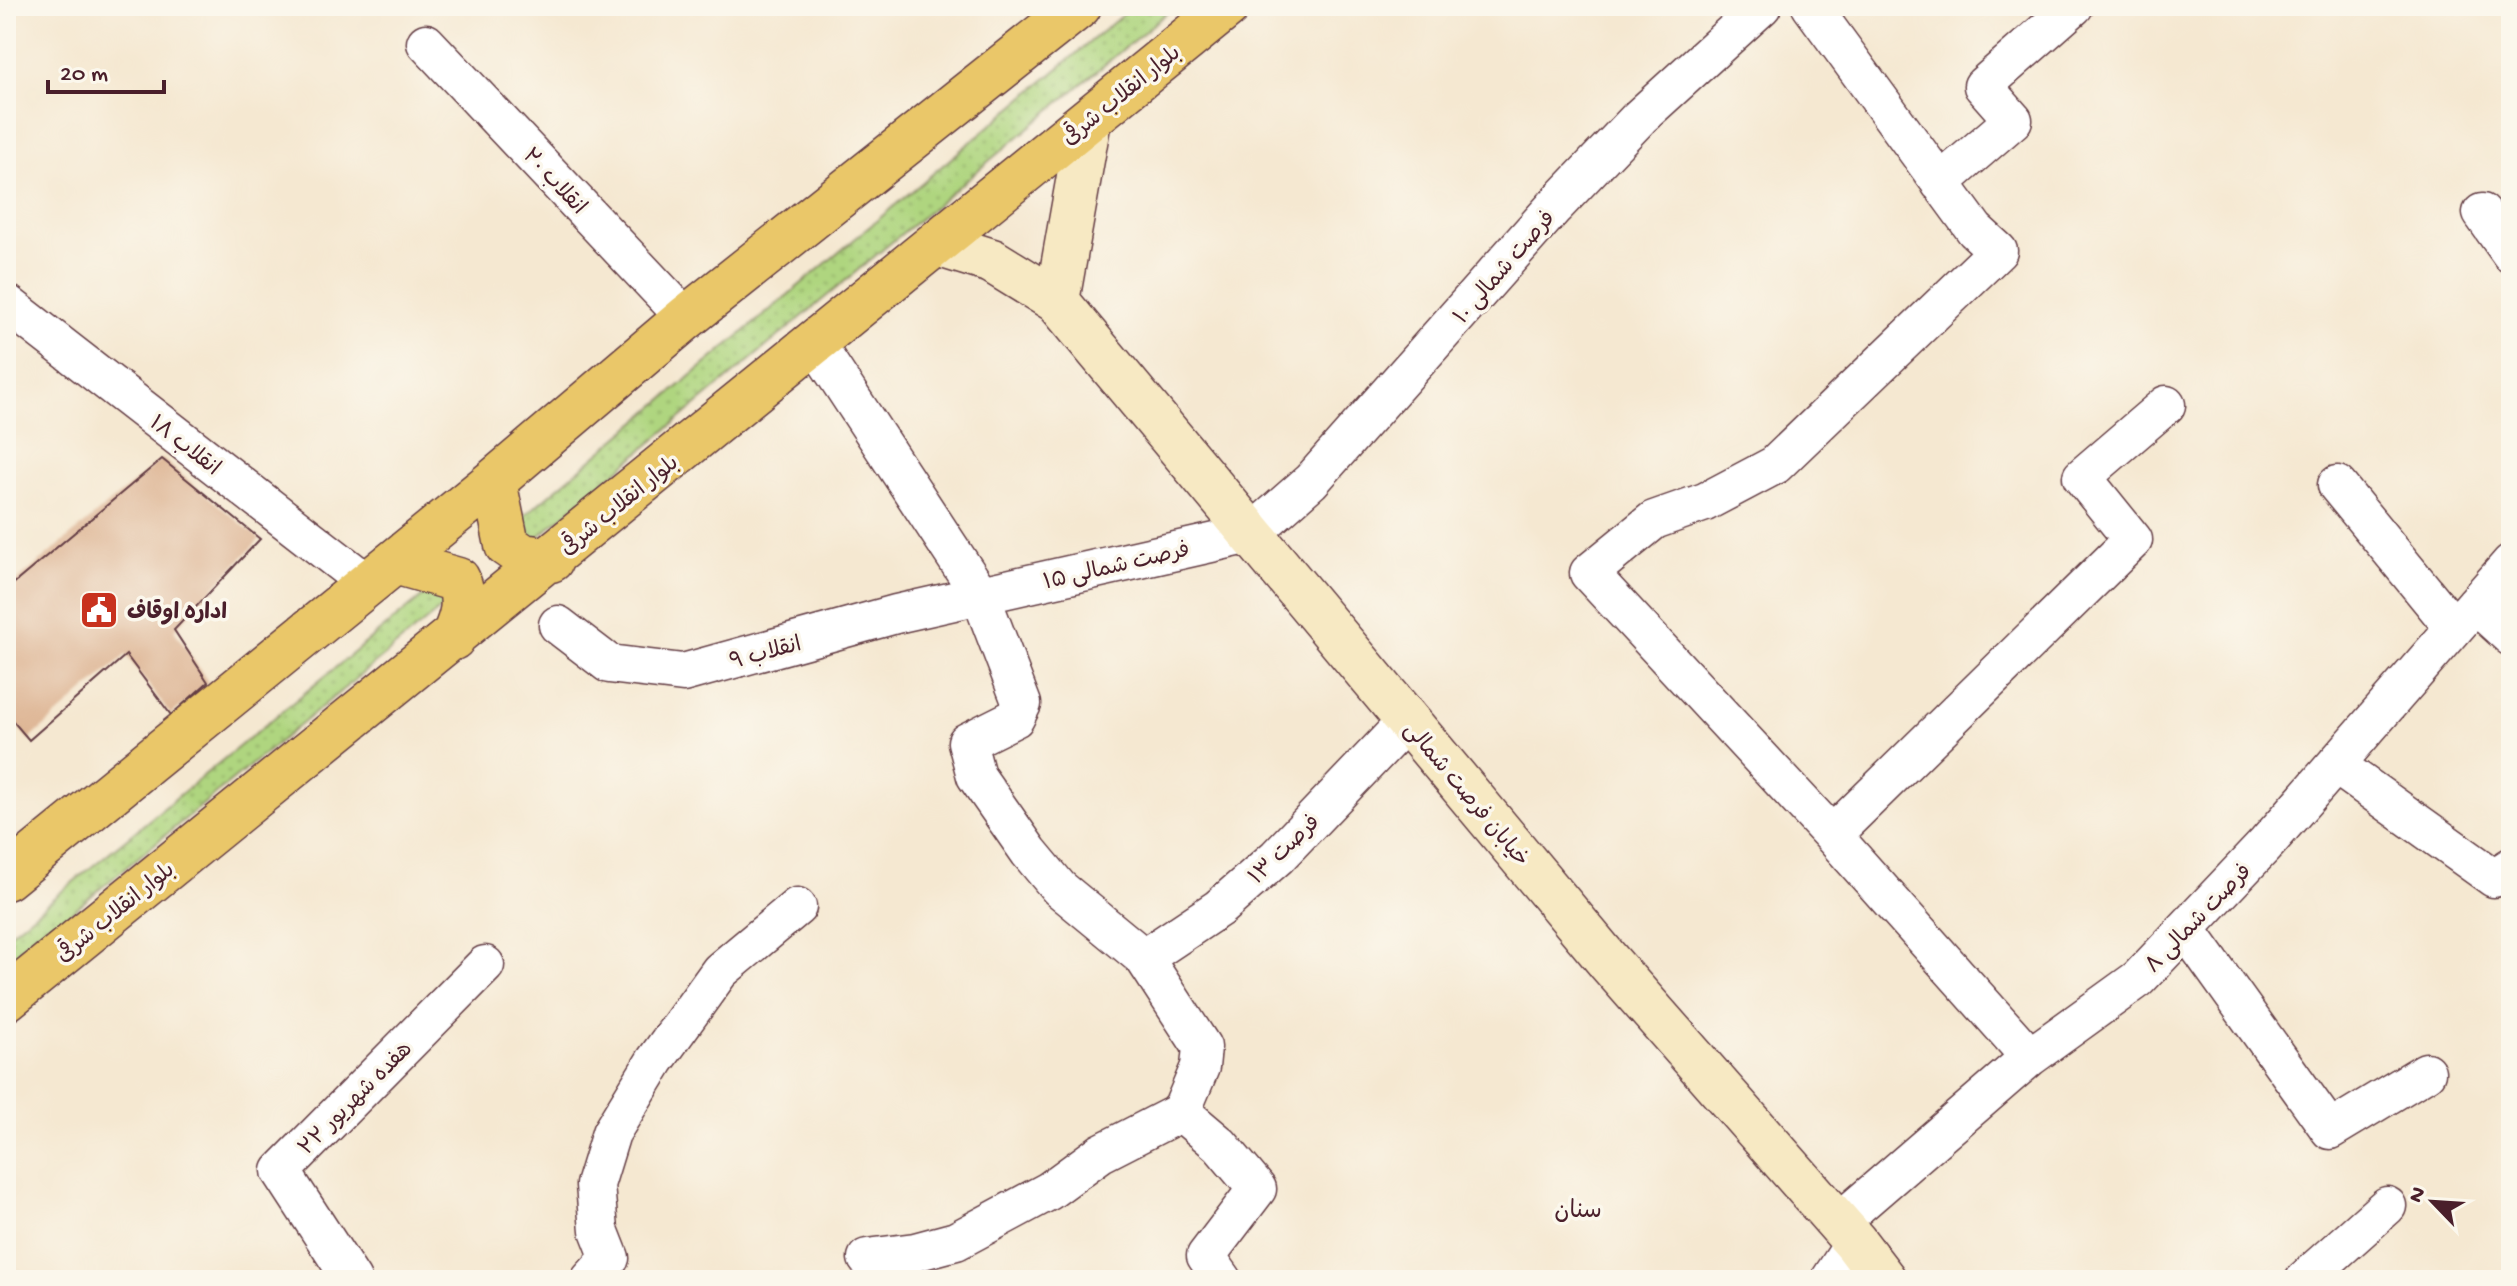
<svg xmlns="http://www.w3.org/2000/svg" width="2517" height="1286" font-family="'Gochi Hand','Playpen Sans Arabic',sans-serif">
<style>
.park{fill:url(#park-dots);stroke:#7c7a55;stroke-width:2}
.building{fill:#deb695}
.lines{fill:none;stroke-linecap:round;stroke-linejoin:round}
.street-casing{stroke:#643d44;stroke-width:41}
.secondary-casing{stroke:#643d44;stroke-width:47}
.primary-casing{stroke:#643d44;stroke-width:47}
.street{stroke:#fff;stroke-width:38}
.secondary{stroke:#f7e9c3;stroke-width:44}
.primary{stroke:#eac769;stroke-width:44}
.labels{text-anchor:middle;stroke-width:7;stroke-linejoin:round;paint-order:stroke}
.street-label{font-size:22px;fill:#4a1f2b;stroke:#fbf7ec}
.poi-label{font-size:22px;font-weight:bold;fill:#4a1f2b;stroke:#fbf7ec;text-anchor:start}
.neighbourhood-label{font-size:24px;fill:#4a1f2b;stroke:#fbf7ec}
</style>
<defs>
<pattern id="park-dots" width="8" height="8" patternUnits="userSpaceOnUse" patternTransform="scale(2)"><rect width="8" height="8" fill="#afd57f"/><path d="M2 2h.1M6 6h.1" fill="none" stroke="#98b66e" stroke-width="1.8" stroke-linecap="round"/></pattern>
</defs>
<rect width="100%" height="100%" fill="#fbf7ec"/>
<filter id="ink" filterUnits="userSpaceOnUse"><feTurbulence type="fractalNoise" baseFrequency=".0125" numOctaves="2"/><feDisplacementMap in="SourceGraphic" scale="16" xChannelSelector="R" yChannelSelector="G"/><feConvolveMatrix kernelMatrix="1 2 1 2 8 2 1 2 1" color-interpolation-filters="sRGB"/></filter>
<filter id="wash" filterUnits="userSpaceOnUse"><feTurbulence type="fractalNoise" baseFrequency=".006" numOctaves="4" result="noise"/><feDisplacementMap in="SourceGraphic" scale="32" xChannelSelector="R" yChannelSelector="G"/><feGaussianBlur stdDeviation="1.8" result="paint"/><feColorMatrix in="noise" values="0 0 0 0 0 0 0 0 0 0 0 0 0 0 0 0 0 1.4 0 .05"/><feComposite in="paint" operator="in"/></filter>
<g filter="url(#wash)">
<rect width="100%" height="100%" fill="#f5e8d1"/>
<!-- park -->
<path class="park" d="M 1133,6 L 1175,6 L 533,541 L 518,521 Z
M 433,588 L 447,604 L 6,966 L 6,937 Z"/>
<g id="blocks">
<!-- building -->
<path class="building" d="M 162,459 L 260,539 L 174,630 L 208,682 L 171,715 L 126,655 L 29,740 L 6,713 L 6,590 Z"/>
</g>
</g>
<g filter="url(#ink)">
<use href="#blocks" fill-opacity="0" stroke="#643d44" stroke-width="2"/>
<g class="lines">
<defs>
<path id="street" d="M 1811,6 L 1975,230 L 1998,251 L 1775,465 L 1705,502 L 1654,520 L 1589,573 L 1832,835
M 426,43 L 686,318
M 1940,183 L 2013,120 L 1983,86 L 2074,6
M 2482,213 L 2511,254
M 6,303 L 368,584
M 815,343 L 980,594 L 1022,704 L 1015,718 L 967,742 L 976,776 L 1029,852 L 1059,888 L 1144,958 L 1202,1047 L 1200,1067 L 1181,1112 L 1220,1145 L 1257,1189 L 1206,1256 L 1223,1280
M 2337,485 L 2454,628
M 2475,604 L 2511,637
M 558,625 L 609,664 L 683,673 L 896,614 L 1251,534 L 1311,481 L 1554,207 L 1640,117 L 1762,6
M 2336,765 L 2494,878 L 2511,867
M 2186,929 L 2330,1130 L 2426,1072
M 1144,958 L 1219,908 L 1277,857 L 1407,721
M 2030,1057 L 1832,835 L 2133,540 L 2082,477 L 2166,405
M 1838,1223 L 2030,1057 L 2138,979 L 2267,843 L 2511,563
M 867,1258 L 915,1252 L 956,1241 L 1049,1191 L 1101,1153 L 1181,1112
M 352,1280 L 281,1171 L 485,965
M 590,1280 L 610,1258 L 599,1230 L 595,1185 L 611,1133 L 655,1061 L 720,971 L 797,907
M 1830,1280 L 1855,1242
M 2304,1280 L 2387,1206"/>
<path id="secondary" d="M 937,244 L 992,261 L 1057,301 L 1608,961 L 1855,1242 L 1884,1280
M 1057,301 L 1089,120"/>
<path id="primary" d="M 494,481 L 507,545 L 523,556 L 551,560
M 395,562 L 458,580 C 467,603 462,617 453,638
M 6,878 L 494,481 L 686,318 L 1079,6
M 6,999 L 1228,6"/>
</defs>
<!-- street casing -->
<use href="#street" class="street-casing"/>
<!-- secondary casing -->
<use href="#secondary" class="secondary-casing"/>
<!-- primary casing -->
<use href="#primary" class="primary-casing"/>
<!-- street -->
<use href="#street" class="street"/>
<!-- secondary -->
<use href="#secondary" class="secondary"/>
<!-- primary -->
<use href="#primary" class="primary"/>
</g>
</g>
<!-- icons -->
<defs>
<symbol id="civic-square" viewBox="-11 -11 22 22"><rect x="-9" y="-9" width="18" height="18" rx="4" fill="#c8321e" stroke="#fbf7ec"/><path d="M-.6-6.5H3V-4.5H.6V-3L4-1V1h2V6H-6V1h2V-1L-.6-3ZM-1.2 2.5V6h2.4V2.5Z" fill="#fff"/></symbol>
</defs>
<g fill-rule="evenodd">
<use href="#civic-square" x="77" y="588" width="44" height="44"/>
</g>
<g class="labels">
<!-- street labels -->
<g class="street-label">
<text transform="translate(1120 94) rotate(-39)" y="8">بلوار انقلاب شرقی</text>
<text transform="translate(556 180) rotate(47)" y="8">انقلاب ۲۰</text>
<text transform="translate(1503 266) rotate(-49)" y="8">فرصت شمالی ۱۰</text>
<text transform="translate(186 444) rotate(38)" y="8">انقلاب ۱۸</text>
<text transform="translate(618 504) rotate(-39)" y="8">بلوار انقلاب شرقی</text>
<text transform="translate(1116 564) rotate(-13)" y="8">فرصت شمالی ۱۵</text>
<text transform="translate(765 651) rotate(-15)" y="8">انقلاب ۹</text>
<text transform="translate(1468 793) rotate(50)" y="8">خیابان فرصت شمالی</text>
<text transform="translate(1283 848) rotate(-44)" y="8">فرصت ۱۳</text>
<text transform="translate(114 911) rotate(-39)" y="8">بلوار انقلاب شرقی</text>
<text transform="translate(2197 917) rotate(-46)" y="8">فرصت شمالی ۸</text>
<text transform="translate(354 1097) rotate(-45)" y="8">هفده شهریور ۲۲</text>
</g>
<!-- poi labels -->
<g class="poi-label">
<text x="127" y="618">اداره اوقاف</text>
</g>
<!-- neighbourhood labels -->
<g class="neighbourhood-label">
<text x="1578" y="1217">سنان</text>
</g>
</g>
<!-- margin -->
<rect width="2517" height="1286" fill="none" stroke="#fbf7ec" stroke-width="32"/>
<!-- north arrow -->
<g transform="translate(2433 1202) rotate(295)" stroke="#fbf7ec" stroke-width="6" paint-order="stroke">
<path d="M0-6L14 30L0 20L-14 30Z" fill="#4a1f2b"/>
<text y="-12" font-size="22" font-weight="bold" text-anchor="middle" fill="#4a1f2b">N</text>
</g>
<!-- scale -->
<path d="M48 80v12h116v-12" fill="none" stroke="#4a1f2b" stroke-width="4"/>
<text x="60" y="80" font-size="24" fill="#4a1f2b" stroke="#fbf7ec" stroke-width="6" paint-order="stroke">20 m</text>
</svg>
